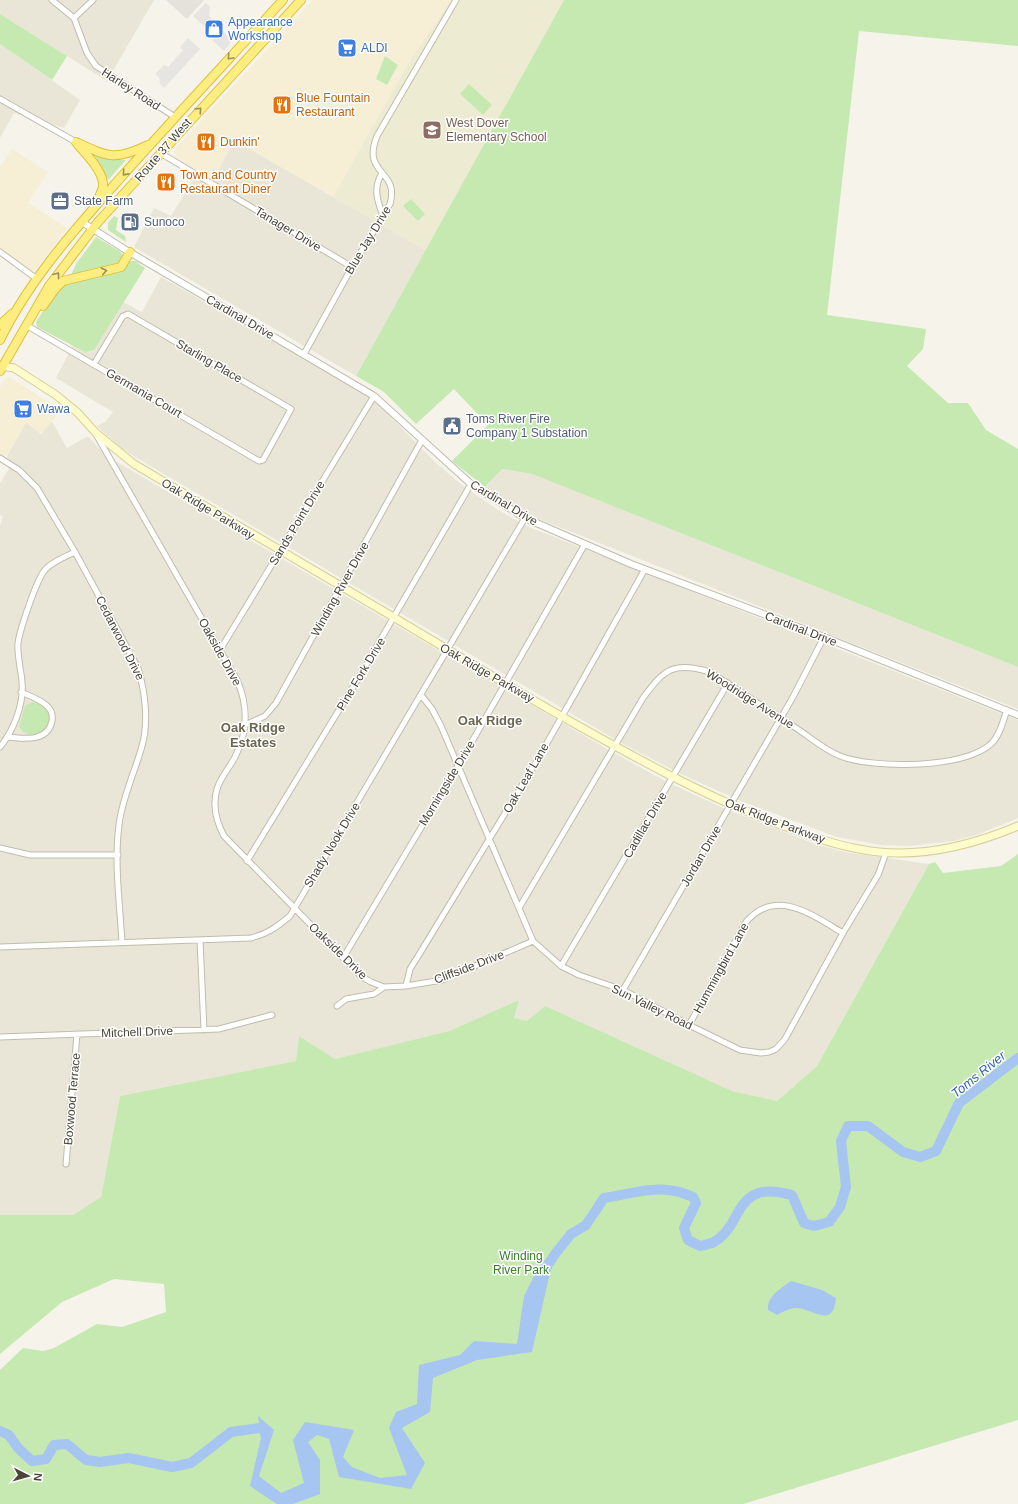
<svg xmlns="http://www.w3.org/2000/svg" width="1018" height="1504" font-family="Helvetica,sans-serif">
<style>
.residential{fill:#e9e6d8}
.commercial{fill:#f6eed5}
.industrial{fill:#e4e2db}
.education{fill:#eeebd3}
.green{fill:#c6e9b2}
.parking{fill:#e6e5e1}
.water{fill:#a6c5f1}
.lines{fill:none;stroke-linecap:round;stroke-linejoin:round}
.river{stroke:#a6c5f1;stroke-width:10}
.minor-casing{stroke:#c0bdac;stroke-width:7}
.tertiary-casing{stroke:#c0bdac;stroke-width:8}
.secondary-casing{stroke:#d5d099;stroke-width:9}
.trunk-casing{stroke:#dfc03a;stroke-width:10}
.minor{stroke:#fff;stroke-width:5}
.tertiary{stroke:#fff;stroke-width:6}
.secondary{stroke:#fffbca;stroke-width:7}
.trunk{stroke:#feee82;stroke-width:8}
.oneway{stroke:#9a9159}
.labels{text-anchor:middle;stroke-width:3;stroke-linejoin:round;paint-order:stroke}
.shop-label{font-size:12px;fill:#366cbe;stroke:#fff;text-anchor:start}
.street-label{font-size:12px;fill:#494537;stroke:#fff}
.food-label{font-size:12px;fill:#c56008;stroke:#fff;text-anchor:start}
.education-label{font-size:12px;fill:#785e54;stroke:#fff;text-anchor:start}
.service-label{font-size:12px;fill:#4e5e75;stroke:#fff;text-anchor:start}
.park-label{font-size:12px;fill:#3a7c2a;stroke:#fff}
.neighbourhood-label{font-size:13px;font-weight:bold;fill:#6c654f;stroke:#fff}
.water-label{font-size:13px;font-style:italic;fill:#2f65b6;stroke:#fff}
</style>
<rect width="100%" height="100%" fill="#f5f3ea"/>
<!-- residential -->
<path class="residential" d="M 0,0 L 154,0 L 107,81 L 0,14 Z
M 0,44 L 80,100 L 64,128 L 14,113 L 0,138 Z
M 234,140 L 426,250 L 356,376 L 134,247 L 154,208 L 171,216 L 199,170 L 214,179 Z
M 161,277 L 371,397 L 435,462 L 463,486 L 500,511 L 529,527 L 1018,720 L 1018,818 L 979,834 L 954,841 L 909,846 L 881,845 L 837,837 L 741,801 L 681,774 L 623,744 L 137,458 L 121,448 L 97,426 L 105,422 L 113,412 L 56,378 L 73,345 L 85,352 L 94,350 L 123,302 L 142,312 Z
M 51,420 L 67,448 L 88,436 L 105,455 L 607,749 L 665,781 L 723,808 L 815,844 L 844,852 L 929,864 L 817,1066 L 777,1101 L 732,1091 L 514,1018 L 519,1000 L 449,1031 L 335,1059 L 299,1036 L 296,1061 L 120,1096 L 101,1197 L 73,1215 L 0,1215 L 0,526 L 3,516 L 0,515 L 0,483 L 10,467 L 7,456 L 26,422 L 41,434 Z
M 501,469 L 532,474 L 1018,667 L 1018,709 L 534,517 L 484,489 Z"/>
<!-- commercial -->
<path class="commercial" d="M 313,0 L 451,0 L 409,62 L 333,197 L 234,140 L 214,179 L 176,158 L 174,152 L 176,148 Z
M 12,149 L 48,172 L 28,203 L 67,228 L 36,269 L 32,271 L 0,249 L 0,167 Z
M 10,377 L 61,411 L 41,434 L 26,423 L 7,456 L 0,454 L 0,387 L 5,379 Z"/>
<!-- industrial -->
<path class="industrial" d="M 166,0 L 204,0 L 187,19 Z"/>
<!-- education -->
<path class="education" d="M 451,0 L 564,0 L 426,250 L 333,197 L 409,62 Z"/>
<!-- green -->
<path class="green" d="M 564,0 L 1018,0 L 1018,46 L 859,31 L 827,315 L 926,329 L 923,349 L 907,366 L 948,403 L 968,403 L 986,430 L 1018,449 L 1018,667 L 532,474 L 502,469 L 485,487 L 452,461 L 488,425 L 454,389 L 416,424 L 384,392 L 356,376 Z
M 0,14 L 67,56 L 52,80 L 0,44 Z
M 385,56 L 398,65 L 387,85 L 376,79 Z
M 469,84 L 492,105 L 483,115 L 460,94 Z
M 94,154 L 107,159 L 126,160 L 108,180 Z
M 411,199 L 425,214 L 418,221 L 403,206 Z
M 114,216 L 118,218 L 116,230 L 125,236 L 126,242 L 108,230 L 108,223 Z
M 96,237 L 121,252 L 123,257 L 118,265 L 71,275 L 76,264 Z
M 131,261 L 136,261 L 146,266 L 136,262 L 145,268 L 94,350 L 85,352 L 37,327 L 36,322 L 54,294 L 66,284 L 121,271 Z
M 32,702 C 61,703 50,746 23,732 L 19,727 L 25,706 Z
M 1018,854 L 1018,1420 L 743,1504 L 0,1504 L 0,1370 L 23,1348 L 43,1351 L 54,1348 L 97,1324 L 122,1327 L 166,1312 L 164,1284 L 114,1279 L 62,1302 L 0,1354 L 0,1215 L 73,1215 L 101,1197 L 120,1096 L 296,1061 L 299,1036 L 335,1059 L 449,1031 L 519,1000 L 514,1018 L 527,1021 L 545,1006 L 732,1091 L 777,1101 L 817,1066 L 929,864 L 935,862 L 943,873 L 1001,866 Z"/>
<!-- parking -->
<path class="parking" d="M 206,3 L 210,7 L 209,16 L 213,20 L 206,28 L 193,16 Z
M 222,29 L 231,42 L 224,51 L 212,40 Z
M 188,38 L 200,49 L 164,88 L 160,84 L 159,77 L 155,74 L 164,65 L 168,67 L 183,50 L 180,47 Z"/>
<!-- water -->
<path class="water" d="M 541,1262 L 551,1268 L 532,1352 L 477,1360 L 433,1378 L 430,1412 L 402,1428 L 425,1463 L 411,1489 L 339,1477 L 329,1439 L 317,1435 L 308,1442 L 320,1460 L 320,1494 L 293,1504 L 277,1504 L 250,1486 L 261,1438 L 258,1416 L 274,1430 L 259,1476 L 281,1493 L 304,1483 L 293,1440 L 305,1422 L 354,1430 L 343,1457 L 352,1467 L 380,1478 L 407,1475 L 389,1428 L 396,1412 L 417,1404 L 419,1365 L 460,1355 L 474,1341 L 517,1344 L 524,1296 Z
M 791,1281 L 822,1290 L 836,1298 C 833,1331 812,1307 795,1308 C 788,1309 782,1312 777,1315 L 768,1310 C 767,1296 780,1289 791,1281 Z"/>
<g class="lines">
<!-- river -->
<path class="river" d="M 543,1278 L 547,1266 L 555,1254 L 571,1234 L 586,1225 L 604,1198 C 636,1193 662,1182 693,1197 L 696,1203 L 684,1228 L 688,1240 L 700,1246 C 704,1245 710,1244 714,1242 C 725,1236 731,1226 736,1216 C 749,1189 766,1188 792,1195 L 804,1223 L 814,1226 L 829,1222 L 840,1207 L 846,1187 L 841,1141 L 848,1126 L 868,1126 L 903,1152 L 920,1157 L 936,1151 L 959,1103 L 1018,1058
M 0,1431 L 9,1435 L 18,1448 L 32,1461 L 46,1459 L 54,1445 L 67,1444 L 86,1460 L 100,1462 L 129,1458 L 172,1467 L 191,1463 L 231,1432 L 260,1428 L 265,1430 L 266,1438"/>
<defs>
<path id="minor" d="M 52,0 L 74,18 L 87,53 L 96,66 L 175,117
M 74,18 L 93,0
M 0,99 L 76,142
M 162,154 L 352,267
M 382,173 C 373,188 377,200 383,216
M 0,252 L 37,279
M 26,325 L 259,461 L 263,460 L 291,409 L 128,314 L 123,316 L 94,364
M 304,354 L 352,267 L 390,204 C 400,169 361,176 377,136 L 456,0
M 97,436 L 237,680 C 248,705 248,732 235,757 C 230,767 220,778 217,789 C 212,806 216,821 224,836 L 361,976 L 371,982 L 384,987
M 0,458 L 19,470 L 37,488 L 75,552 L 138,668 C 145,691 149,722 142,746 C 135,772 122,798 119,825 C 114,863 120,905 122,943
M 220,650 L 374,396
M 421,695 L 432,709 L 441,726 L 533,941 L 561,966 L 579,975 L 623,990 L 689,1025 L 740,1050 L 761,1053 L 769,1052 L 776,1049 L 785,1039 L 843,933 L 878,875 L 886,853
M 245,725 L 265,716 L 276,703 L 422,440
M 8,737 C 24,739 48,742 52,721 C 53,715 51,709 46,705 C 39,699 30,696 21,692
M 0,747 C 14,730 24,704 22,682 C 21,669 17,656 18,643 C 20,629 36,582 44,571 C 51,562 65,557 75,552
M 0,848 L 30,855 L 118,855
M 247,861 L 356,682 L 471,484
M 519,908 L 643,698 C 664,669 674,661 710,672 C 738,690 767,709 796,728 C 810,737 824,750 840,756 C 873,769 966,769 992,743 C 1000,735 1003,721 1007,710
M 200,940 L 204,1030
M 0,947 L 251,938 C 267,934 277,927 290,916 L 525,518
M 343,958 L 458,766 L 585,544
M 561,966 L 728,683
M 406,986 L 410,969 L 417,958 L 538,759 L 645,569
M 623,990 L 793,697 L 824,637
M 337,1006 L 346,999 L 374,994 L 384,987 L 406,986 L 442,980 L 533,941
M 689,1025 L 746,922 C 776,887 812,915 843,933
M 0,1037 L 219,1029 L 272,1015
M 66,1164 L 77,1034"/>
<path id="tertiary" d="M 82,222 L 126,250 L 374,396 L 471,484 L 525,518 L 631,564 L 824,637 L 1018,715"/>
<path id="secondary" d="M 0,366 L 14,368 L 56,395 L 78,413 L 96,433 L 134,464 C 221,516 308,567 395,618 C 450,651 505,684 561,716 C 632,756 702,795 778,824 C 805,834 831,844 859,849 C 912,860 968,847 1018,826"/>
<path id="trunk" d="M 76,142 C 108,157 115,161 148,145
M 78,145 C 87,155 101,169 103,183 C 104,189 100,194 98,199
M 43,306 L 55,289 L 63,281 L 121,267 L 130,252
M 0,325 L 12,314
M 0,340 C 30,278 78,226 123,175 C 176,116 230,58 283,0
M 0,371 L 49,286 L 98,222 L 301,0"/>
</defs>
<!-- minor casing -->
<use href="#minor" class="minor-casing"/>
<!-- tertiary casing -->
<use href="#tertiary" class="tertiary-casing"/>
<!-- secondary casing -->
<use href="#secondary" class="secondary-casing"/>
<!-- trunk casing -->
<use href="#trunk" class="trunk-casing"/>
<!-- minor -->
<use href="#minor" class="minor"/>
<!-- tertiary -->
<use href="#tertiary" class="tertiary"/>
<!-- secondary -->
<use href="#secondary" class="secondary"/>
<!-- trunk -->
<use href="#trunk" class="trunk"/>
</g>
<!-- one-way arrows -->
<defs><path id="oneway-chevron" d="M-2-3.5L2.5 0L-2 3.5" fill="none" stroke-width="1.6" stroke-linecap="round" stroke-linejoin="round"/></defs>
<g class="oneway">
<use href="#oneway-chevron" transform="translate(230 57) rotate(133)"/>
<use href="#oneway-chevron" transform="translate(199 110) rotate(-47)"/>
<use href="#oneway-chevron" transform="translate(125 173) rotate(132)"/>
<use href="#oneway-chevron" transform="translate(104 271) rotate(-11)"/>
<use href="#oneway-chevron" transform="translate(57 275) rotate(-53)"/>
</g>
<!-- icons -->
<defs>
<symbol id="shop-square" viewBox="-11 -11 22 22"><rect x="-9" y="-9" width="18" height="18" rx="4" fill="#3f7fe0" stroke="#fff"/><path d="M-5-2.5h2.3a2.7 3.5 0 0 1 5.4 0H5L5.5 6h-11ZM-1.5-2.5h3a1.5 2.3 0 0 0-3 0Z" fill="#fff"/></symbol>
<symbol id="supermarket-square" viewBox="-11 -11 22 22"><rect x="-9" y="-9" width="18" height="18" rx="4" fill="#3f7fe0" stroke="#fff"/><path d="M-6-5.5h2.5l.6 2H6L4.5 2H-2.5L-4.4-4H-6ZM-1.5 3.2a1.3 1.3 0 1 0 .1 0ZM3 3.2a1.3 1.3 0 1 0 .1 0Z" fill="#fff"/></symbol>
<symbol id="restaurant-square" viewBox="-11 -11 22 22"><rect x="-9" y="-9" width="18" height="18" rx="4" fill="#e8710a" stroke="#fff"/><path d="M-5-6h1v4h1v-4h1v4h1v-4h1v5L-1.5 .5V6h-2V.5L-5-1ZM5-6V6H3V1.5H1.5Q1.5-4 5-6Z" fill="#fff"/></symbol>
<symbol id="school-square" viewBox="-11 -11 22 22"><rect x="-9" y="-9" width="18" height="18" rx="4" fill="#8d6e63" stroke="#fff"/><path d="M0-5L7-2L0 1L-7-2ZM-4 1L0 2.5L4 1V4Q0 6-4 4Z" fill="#fff"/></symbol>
<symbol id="office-square" viewBox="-11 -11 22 22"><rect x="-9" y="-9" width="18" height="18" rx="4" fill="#5c6f8a" stroke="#fff"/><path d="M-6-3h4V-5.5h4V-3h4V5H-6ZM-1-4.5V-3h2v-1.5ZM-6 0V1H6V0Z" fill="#fff"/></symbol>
<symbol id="fuel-square" viewBox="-11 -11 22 22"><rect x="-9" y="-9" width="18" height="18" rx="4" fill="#5c6f8a" stroke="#fff"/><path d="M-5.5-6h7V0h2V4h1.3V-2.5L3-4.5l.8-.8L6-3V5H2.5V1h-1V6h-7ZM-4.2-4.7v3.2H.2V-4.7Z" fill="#fff"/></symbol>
<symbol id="civic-square" viewBox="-11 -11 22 22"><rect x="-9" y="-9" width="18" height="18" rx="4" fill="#5c6f8a" stroke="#fff"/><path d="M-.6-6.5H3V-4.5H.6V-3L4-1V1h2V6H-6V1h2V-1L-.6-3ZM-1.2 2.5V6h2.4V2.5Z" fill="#fff"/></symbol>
</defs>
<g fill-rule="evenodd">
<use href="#shop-square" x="203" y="18" width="22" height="22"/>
<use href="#supermarket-square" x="336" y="37" width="22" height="22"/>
<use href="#restaurant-square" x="271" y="94" width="22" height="22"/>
<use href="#school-square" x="421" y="119" width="22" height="22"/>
<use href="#restaurant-square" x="195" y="131" width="22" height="22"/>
<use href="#restaurant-square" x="155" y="171" width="22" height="22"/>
<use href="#office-square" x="49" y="190" width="22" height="22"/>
<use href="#fuel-square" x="119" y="211" width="22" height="22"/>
<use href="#supermarket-square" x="12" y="398" width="22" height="22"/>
<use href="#civic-square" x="441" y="415" width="22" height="22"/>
</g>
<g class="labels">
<!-- shop labels -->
<g class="shop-label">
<text x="228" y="26">Appearance<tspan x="228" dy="14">Workshop</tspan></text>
<text x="361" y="52">ALDI</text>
<text x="37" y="413">Wawa</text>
</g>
<!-- street labels -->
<g class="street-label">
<text transform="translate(131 89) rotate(33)" y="4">Harley Road</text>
<text transform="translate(163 150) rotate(-49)" y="4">Route 37 West</text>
<text transform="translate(288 229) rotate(31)" y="4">Tanager Drive</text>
<text transform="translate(368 240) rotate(-59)" y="4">Blue Jay Drive</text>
<text transform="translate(240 317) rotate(30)" y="4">Cardinal Drive</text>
<text transform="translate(209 361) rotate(30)" y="4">Starling Place</text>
<text transform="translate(144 393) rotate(30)" y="4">Germania Court</text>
<text transform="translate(504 503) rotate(31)" y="4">Cardinal Drive</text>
<text transform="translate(208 509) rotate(31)" y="4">Oak Ridge Parkway</text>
<text transform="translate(297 523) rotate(-59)" y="4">Sands Point Drive</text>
<text transform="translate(340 589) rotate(-61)" y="4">Winding River Drive</text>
<text transform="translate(801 629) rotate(21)" y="4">Cardinal Drive</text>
<text transform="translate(120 638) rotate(63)" y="4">Cedarwood Drive</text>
<text transform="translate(220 652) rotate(61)" y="4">Oakside Drive</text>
<text transform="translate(487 673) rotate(30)" y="4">Oak Ridge Parkway</text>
<text transform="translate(361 674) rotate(-59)" y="4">Pine Fork Drive</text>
<text transform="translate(750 699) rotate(32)" y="4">Woodridge Avenue</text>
<text transform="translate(526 778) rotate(-60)" y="4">Oak Leaf Lane</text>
<text transform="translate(447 783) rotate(-59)" y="4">Morningside Drive</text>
<text transform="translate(775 821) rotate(21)" y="4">Oak Ridge Parkway</text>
<text transform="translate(645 825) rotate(-60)" y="4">Cadillac Drive</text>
<text transform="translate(332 845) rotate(-59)" y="4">Shady Nook Drive</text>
<text transform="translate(701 856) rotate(-60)" y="4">Jordan Drive</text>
<text transform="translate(338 951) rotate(44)" y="4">Oakside Drive</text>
<text transform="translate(469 967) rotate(-21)" y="4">Cliffside Drive</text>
<text transform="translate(721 968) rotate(-61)" y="4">Hummingbird Lane</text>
<text transform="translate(652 1007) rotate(26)" y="4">Sun Valley Road</text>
<text transform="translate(137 1032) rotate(-2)" y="4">Mitchell Drive</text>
<text transform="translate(72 1099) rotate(-85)" y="4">Boxwood Terrace</text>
</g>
<!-- food labels -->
<g class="food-label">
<text x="296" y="102">Blue Fountain<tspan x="296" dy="14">Restaurant</tspan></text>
<text x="220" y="146">Dunkin'</text>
<text x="180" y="179">Town and Country<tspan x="180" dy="14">Restaurant Diner</tspan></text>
</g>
<!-- education labels -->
<g class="education-label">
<text x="446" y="127">West Dover<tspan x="446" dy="14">Elementary School</tspan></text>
</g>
<!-- service labels -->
<g class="service-label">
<text x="74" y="205">State Farm</text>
<text x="144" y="226">Sunoco</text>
<text x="466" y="423">Toms River Fire<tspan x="466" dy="14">Company 1 Substation</tspan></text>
</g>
<!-- park labels -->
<g class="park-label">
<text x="521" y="1260">Winding<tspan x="521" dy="14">River Park</tspan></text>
</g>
<!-- neighbourhood labels -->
<g class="neighbourhood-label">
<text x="490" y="725">Oak Ridge</text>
<text x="253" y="732">Oak Ridge<tspan x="253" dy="15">Estates</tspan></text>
</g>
<!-- water labels -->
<g class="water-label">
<text transform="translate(978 1074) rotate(-39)" y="5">Toms River</text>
</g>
</g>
<!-- north arrow -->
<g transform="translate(28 1476) rotate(96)" stroke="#ffffff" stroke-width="3" paint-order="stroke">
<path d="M0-3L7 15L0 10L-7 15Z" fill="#494537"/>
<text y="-6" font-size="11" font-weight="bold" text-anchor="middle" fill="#494537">N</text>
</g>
</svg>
